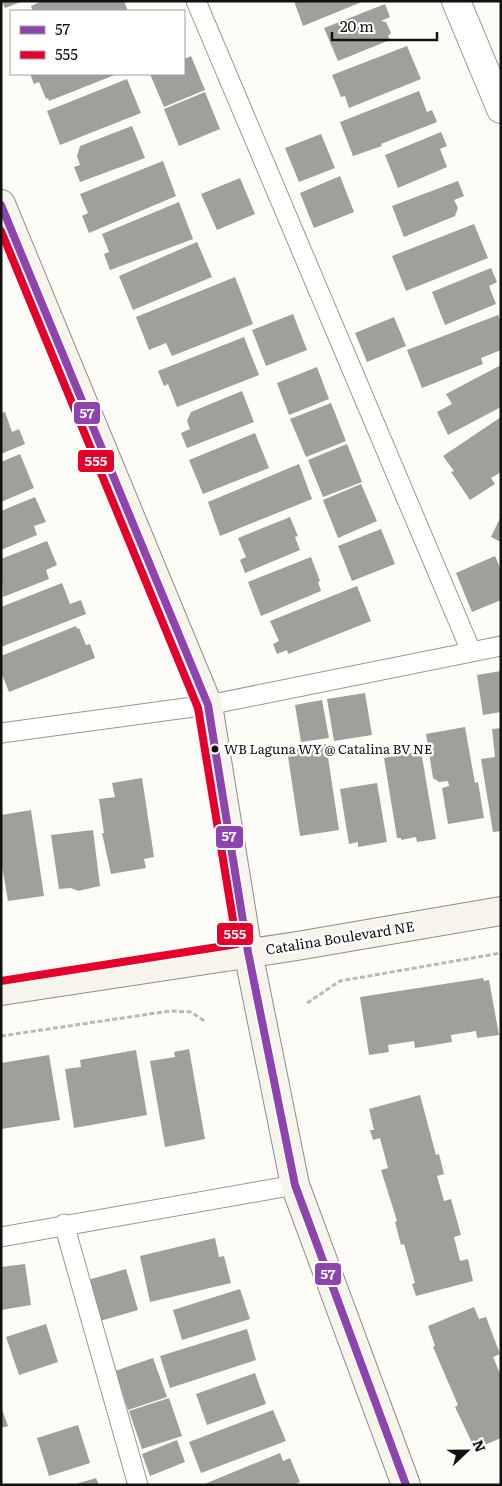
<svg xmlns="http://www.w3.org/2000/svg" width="502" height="1486" font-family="Literata,serif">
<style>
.building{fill:#a19f9c}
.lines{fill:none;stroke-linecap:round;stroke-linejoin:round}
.lane-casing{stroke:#979795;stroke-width:21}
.street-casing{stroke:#979795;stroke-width:30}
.secondary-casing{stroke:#8e8d8b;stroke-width:30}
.path{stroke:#b9b9b8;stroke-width:3;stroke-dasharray:5 2.5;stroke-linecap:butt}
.lane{stroke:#fffffe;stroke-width:19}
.street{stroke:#fffffe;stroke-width:28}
.secondary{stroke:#f6f4eb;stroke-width:28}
.bus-1-casing{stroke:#fff;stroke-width:11}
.bus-2-casing{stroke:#fff;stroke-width:11}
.bus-1{stroke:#8e44ad;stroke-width:8}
.bus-2{stroke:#e4002b;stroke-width:8}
.bus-dot{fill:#111;stroke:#fff;stroke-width:2}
.labels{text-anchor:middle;stroke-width:5;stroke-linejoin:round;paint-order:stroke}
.bus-label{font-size:13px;fill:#111;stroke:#fff;text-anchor:start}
.street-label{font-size:14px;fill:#111;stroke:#fff}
.line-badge{stroke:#fff;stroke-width:2}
.badge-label{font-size:14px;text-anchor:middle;font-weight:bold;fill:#fff}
</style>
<rect width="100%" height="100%" fill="#fdfcf7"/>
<!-- building -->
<path class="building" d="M 2,1 L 23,1 L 5,8 Z
M 42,1 L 124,1 L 128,11 L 33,11 L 31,6 Z
M 294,1 L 364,1 L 303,26 Z
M 385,4 L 390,17 L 381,21 L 386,22 L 391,33 L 388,36 L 390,40 L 338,61 L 324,28 Z
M 407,46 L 421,79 L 349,108 L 345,96 L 341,97 L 332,75 Z
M 191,56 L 205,90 L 164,107 L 150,74 L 184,74 L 184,59 Z
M 30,74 L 117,74 L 49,101 L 48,98 L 46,99 L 39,82 L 34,84 Z
M 127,79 L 141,113 L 60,145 L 47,111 Z
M 419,91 L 427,112 L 432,110 L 437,122 L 381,144 L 382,146 L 353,156 L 340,122 Z
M 205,92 L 220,129 L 179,146 L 164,109 Z
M 132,126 L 145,158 L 80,182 L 74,167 L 80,165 L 77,156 L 80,146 Z
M 441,132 L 447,146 L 440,149 L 447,167 L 398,188 L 385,155 Z
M 321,134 L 335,168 L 299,182 L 285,148 Z
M 163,161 L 176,196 L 89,233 L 82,216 L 88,213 L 80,194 Z
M 340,176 L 354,212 L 314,228 L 300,193 Z
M 240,178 L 255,214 L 217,230 L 201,194 Z
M 458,181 L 464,196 L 454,200 L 458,208 L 455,216 L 404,237 L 392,206 Z
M 179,202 L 193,239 L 110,270 L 104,254 L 109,252 L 102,234 Z
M 474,224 L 488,258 L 406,291 L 392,256 Z
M 197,242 L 212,277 L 133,310 L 119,276 Z
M 491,268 L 497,282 L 489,286 L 496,304 L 445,325 L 432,292 Z
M 235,277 L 253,324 L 172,356 L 166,343 L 149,350 L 136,317 Z
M 293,314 L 307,350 L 266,366 L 252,330 Z
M 498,315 L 501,321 L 501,350 L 481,358 L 483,364 L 422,388 L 407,350 Z
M 394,317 L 406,346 L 367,362 L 355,333 Z
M 244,337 L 259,375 L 177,407 L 168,384 L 164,386 L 158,371 Z
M 501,365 L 501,407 L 448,435 L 437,412 L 452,404 L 446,394 Z
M 317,367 L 329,399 L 289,415 L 277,383 Z
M 242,391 L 254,422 L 187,448 L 181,433 L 190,429 L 187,421 L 191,412 Z
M 331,403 L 346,441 L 306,457 L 290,419 Z
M 5,412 L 12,432 L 19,429 L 25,444 L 1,454 L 1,413 Z
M 501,417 L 501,472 L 491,478 L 495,484 L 470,500 L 451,472 L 454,471 L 443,456 Z
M 255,433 L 269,468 L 203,494 L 189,460 Z
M 347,444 L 362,482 L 323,497 L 308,460 Z
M 20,454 L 34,488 L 1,502 L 1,462 Z
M 299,464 L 312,499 L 220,536 L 208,502 Z
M 361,484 L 377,521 L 338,538 L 323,500 Z
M 35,497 L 46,522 L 34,526 L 37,535 L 1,550 L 1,511 Z
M 501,516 L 501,542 L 491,537 Z
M 290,517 L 298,536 L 295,537 L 300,550 L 245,573 L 240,560 L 246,557 L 238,538 Z
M 381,529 L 395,564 L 352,581 L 338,546 Z
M 47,541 L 57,565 L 46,570 L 49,579 L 3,597 L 1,559 Z
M 495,556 L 501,570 L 501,600 L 472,612 L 456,573 Z
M 311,557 L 320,581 L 318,582 L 321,591 L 261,616 L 248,582 Z
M 62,583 L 70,604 L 81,600 L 86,614 L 1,647 L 1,607 Z
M 357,586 L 371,621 L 288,654 L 287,650 L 277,654 L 273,644 L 279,641 L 270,621 Z
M 76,626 L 77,629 L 79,628 L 86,645 L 90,644 L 95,658 L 9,692 L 1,672 L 1,656 Z
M 501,671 L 501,712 L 483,715 L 477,675 Z
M 365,693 L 372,735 L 334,741 L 327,699 Z
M 322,700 L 329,738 L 301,742 L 295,705 Z
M 465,727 L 475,783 L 478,782 L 484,818 L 448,824 L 442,788 L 449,786 L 448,781 L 439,782 L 433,778 L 426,734 Z
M 501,728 L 501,831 L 493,832 L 481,759 L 495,757 L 492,729 Z
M 326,744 L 339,830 L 300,836 L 287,750 Z
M 421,751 L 436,839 L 417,842 L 416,837 L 401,840 L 401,838 L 397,838 L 384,758 Z
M 142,778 L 154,857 L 144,859 L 146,868 L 111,874 L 102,833 L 104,833 L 99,799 L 115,797 L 112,783 Z
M 377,783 L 387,842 L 358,847 L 358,842 L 349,844 L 340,789 Z
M 31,810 L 44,896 L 8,901 L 1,860 L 1,815 Z
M 93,830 L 100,886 L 78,891 L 71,888 L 59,889 L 51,835 Z
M 483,978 L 484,981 L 489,980 L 499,1035 L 477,1038 L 476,1031 L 451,1035 L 452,1042 L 415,1048 L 414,1041 L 388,1045 L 389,1052 L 369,1055 L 360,997 Z
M 189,1049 L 205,1139 L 165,1147 L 150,1061 L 175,1057 L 174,1052 Z
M 136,1050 L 147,1115 L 74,1128 L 65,1069 L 81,1067 L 80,1060 Z
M 49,1055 L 60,1120 L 1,1129 L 1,1063 Z
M 420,1095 L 436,1155 L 439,1154 L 444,1174 L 437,1176 L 444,1201 L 451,1199 L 461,1235 L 454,1237 L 460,1261 L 468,1259 L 473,1281 L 416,1296 L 412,1284 L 415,1283 L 404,1244 L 401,1245 L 395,1222 L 397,1221 L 381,1170 L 388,1168 L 380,1138 L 373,1140 L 370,1130 L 374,1130 L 369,1109 Z
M 215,1238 L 219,1257 L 224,1256 L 231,1283 L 150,1302 L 140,1256 Z
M 25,1264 L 31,1305 L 1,1310 L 1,1267 Z
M 126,1269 L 138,1310 L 100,1321 L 88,1280 Z
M 240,1289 L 250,1319 L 182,1340 L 173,1310 Z
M 474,1307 L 479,1319 L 486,1317 L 500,1354 L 493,1357 L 501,1376 L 501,1438 L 475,1449 L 455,1407 L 458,1405 L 433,1347 L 435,1346 L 428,1326 Z
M 46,1324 L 58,1362 L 19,1375 L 6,1337 Z
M 247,1329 L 256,1360 L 170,1388 L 160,1356 Z
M 153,1358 L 167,1397 L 128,1410 L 115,1371 Z
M 255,1373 L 266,1404 L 207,1425 L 196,1394 Z
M 169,1398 L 182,1436 L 142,1449 L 129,1411 Z
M 1,1407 L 8,1426 L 1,1428 Z
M 273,1410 L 286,1441 L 201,1473 L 189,1442 Z
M 78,1425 L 90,1463 L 49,1476 L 37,1438 Z
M 177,1440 L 185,1462 L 150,1476 L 142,1454 Z
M 280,1453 L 283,1461 L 290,1458 L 300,1482 L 293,1485 L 202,1485 Z
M 96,1478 L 99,1485 L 76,1485 L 76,1484 Z"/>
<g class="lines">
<defs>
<path id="lane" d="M 196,1 L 471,651
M 1,733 L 208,705 L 501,646
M 64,1224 L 138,1485
M 1,1237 L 295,1185"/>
<path id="street" d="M 456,1 L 501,109"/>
<path id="secondary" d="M 1,204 L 208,705 L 248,952 L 295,1185 L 406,1485
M 1,991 L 297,946 L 501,911"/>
</defs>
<!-- lane casing -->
<use href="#lane" class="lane-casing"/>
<!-- street casing -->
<use href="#street" class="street-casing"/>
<!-- secondary casing -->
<use href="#secondary" class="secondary-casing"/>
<!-- path -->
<path class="path" d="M 307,1003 L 340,981 L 501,953
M 1,1036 L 170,1011 L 191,1012 L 206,1022"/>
<!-- lane -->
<use href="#lane" class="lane"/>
<!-- street -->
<use href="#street" class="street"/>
<!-- secondary -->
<use href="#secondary" class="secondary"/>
<defs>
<path id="bus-1" d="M 1,205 L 208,705 L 248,952 L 295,1185 L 406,1485"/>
<path id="bus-2" d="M 1,231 L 198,708 L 237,944 L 1,981"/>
</defs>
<!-- bus-1 casing -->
<use href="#bus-1" class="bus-1-casing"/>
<!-- bus-2 casing -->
<use href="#bus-2" class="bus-2-casing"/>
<!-- bus-1 -->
<use href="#bus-1" class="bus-1"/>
<!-- bus-2 -->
<use href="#bus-2" class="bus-2"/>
</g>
<!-- markers -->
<circle class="bus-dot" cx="215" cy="749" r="4.5"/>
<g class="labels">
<!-- bus labels -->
<g class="bus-label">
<text x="224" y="754">WB Laguna WY @ Catalina BV NE</text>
</g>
<!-- street labels -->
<g class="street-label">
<text transform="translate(340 938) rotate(-9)" y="5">Catalina Boulevard NE</text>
</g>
</g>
<g class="line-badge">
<rect x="73" y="401" width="28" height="24" rx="5" fill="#8e44ad"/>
<rect x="77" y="449" width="38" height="24" rx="5" fill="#e4002b"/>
<rect x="215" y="825" width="29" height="24" rx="5" fill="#8e44ad"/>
<rect x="216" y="922" width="38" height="24" rx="5" fill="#e4002b"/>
<rect x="314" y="1262" width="28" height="24" rx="5" fill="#8e44ad"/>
</g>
<g class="badge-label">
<text x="87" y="418">57</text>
<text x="96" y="466">555</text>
<text x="229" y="841">57</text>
<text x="235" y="939">555</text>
<text x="328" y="1279">57</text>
</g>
<!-- border -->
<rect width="502" height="1486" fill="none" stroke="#111111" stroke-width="5"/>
<!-- legend -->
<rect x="10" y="10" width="175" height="65" fill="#ffffff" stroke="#a0a0a0"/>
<rect x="20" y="26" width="25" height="8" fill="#8e44ad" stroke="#a0a0a0"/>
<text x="55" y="35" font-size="15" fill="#111111">57</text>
<rect x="20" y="51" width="25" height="8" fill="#e4002b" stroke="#a0a0a0"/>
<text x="55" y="60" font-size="15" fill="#111111">555</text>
<!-- north arrow -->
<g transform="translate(467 1451) rotate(68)" stroke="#ffffff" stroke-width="4" paint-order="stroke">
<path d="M0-4L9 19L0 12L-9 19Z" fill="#111111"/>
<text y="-8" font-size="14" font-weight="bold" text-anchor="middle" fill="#111111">N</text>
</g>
<!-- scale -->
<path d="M332 32v8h105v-8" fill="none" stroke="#111111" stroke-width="2.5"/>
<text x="340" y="32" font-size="15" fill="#111111" stroke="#ffffff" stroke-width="4" paint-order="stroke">20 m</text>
</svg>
